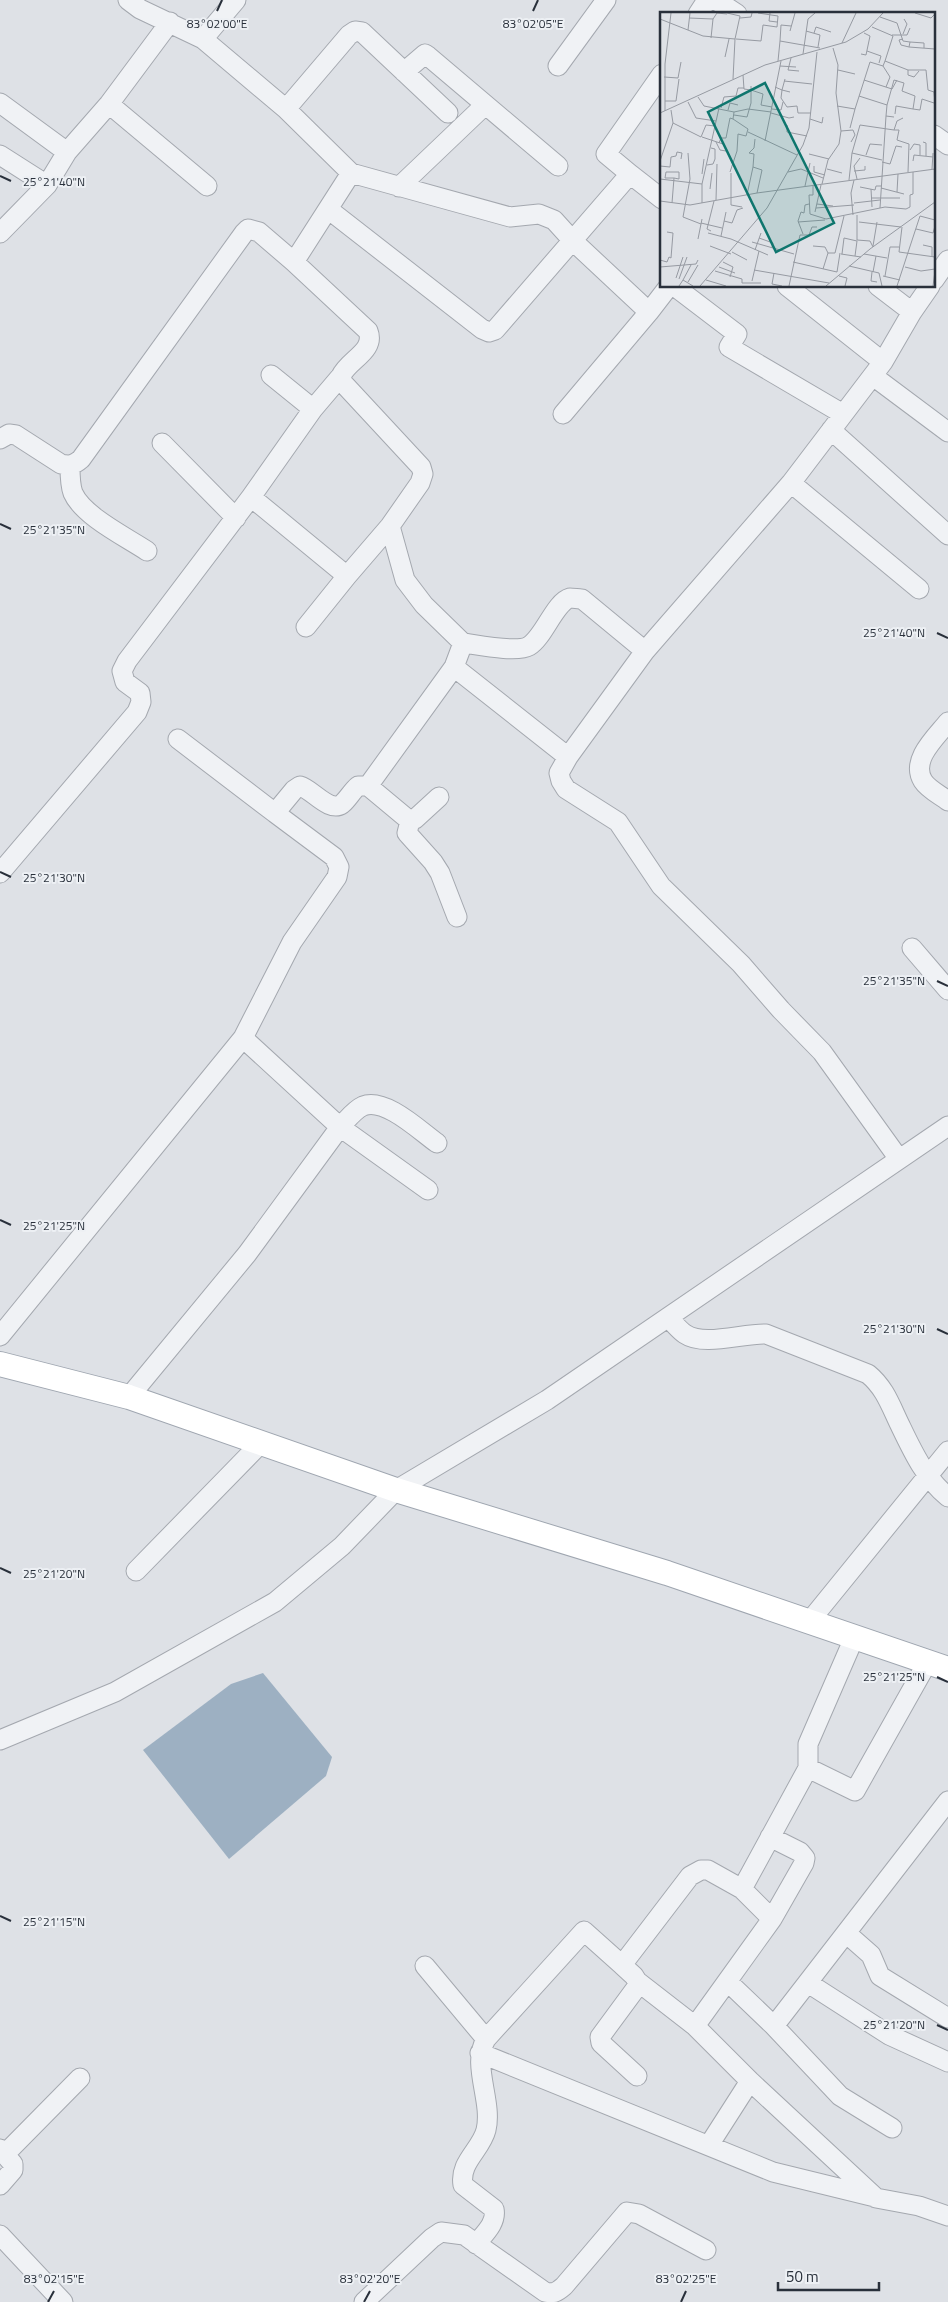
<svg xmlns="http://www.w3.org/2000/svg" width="948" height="2302" font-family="'Titillium Web',sans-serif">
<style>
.water{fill:#9db0c2}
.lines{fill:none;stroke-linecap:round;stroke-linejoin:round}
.minor-casing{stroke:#a4a8af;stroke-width:21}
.major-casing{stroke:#9fa6b0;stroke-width:26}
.minor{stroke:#f0f2f5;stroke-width:19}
.major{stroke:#fff;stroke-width:24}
.ticks{fill:none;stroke:#29303b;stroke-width:2}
.inset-road{fill:none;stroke:#969aa2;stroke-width:1}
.view{fill:#0f766e;fill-opacity:0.15;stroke:#0f766e;stroke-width:2.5}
.inset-edge{fill:none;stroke:#29303b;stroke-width:2.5}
.ticks-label{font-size:12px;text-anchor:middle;fill:#29303b;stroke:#edf0f4;stroke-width:4;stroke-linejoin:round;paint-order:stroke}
</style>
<rect width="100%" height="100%" fill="#dee1e6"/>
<!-- water -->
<path class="water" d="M 263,1673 L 332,1757 L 326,1776 L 229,1859 L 143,1750 L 231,1684 Z"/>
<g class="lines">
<defs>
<path id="minor" d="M 128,0 L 140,9 L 203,39 L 286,109 L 351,173 L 510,217 L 539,214 L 554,220 L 573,241 L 649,312 L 669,286
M 716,0 L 737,14
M 698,14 L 707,0
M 203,39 L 236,0
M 558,66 L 606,0
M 404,72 L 425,54 L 428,56 L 558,166
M 0,103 L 67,152
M 109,104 L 207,186
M 286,109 L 349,35 L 355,31 L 362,32 L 448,113
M 934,135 L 948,145
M 0,155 L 47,185
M 630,174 L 662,199
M 399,187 L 485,105
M 328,209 L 482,329 L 489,332 L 495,330 L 630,174 L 606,154 L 662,74
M 0,233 L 47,185 L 67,152 L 109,104 L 170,22
M 934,280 L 948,260
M 674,286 L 737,334 L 729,347 L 843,414
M 787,286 L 883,362
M 878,286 L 912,312
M 271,375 L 313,409
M 873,376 L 948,432
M 563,414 L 649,312
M 831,430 L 948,535
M 0,439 L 9,434 L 16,435 L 61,464 C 70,466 74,465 81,459 L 244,233 L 248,229 L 259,232 L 294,262
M 162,443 L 236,518
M 70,466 C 70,474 70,485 73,493 C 83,516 126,537 147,551
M 791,483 L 919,589
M 251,497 L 313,409 L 341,376
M 390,526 L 405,580 L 424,605 L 463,643 L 454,667 L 568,757 L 559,773 L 561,781 L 566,789 L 618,822 L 661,886 L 741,964 L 781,1010 L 822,1052 L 899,1159
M 306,627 L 347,576
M 463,643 C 478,645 517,653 529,646 C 544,637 555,602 570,598 C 573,598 579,599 582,599 L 645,651
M 948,722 C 936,737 910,760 923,781 C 928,789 940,795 948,801
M 178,739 L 275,813
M 568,757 L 645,651 L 791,483 L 883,362 L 912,312 L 930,286
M 368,786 L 410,821 L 415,819 L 439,797
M 410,821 L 407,833 L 433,862 L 440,873 L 457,917
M 0,873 L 137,712 L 141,702 L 140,693 L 125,682 L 122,671 L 127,661 L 251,497 L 347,576 L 390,526 L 420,483 L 423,474 L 421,467 L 343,383 L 341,376 C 348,360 376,351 368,331 L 294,262 L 351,173
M 912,948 L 948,990
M 428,1190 L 340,1127 C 347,1120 354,1110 363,1106 C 385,1097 420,1131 437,1143
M 668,1318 C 674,1323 679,1330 685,1334 C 704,1347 743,1333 766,1334 L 868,1374 C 884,1387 890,1404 899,1423 C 912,1450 924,1477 948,1497
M 0,1336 L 243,1038
M 129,1397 L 247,1254 L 340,1127 L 243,1038 L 292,942 L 337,877 L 339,867 L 334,857 L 275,813 L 294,790 L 300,786 C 312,789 329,813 342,804 C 348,799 352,791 358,786 L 368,786 L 454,667
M 136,1571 L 261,1443
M 809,1622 L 948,1451
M 927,1663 L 855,1791 L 808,1768 L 742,1889 L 772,1919 L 695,2026 L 750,2081 L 876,2198 L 919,2206 L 948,2216
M 0,1740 L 115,1692 L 275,1602 L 342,1546 L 396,1490 L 547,1400 L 948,1126
M 808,1768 L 808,1744 L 854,1638
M 770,1837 L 800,1852 L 805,1858 L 804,1863 L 772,1919
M 846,1933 L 871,1955 L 880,1976 L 948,2018
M 622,1965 L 634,1976 L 639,1984 L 600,2037 L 601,2043 L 637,2076
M 425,1966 L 486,2039
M 637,1981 L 695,2026
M 728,1982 L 774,2026 L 840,2096 L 892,2128
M 808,1983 L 889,2035 L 948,2062
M 774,2026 L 948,1801
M 480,2053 L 773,2172 L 875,2197
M 709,2145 L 750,2081
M 0,2149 L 13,2164 L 13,2170 L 0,2185
M 5,2154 L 80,2078
M 0,2235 L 63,2302
M 476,2244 C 484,2234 497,2223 494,2209 L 463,2185 C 459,2162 481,2150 486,2130 C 493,2101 471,2065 486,2039 L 584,1931 L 622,1965 L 690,1876 L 701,1870 L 708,1870 L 742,1889
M 364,2302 L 432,2238 L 441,2232 L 464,2235 L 545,2292 C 554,2294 557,2292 564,2286 L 627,2212 L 639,2214 L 706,2250"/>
<path id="major" d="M 0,1364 L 129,1397 L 396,1490 L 667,1573 L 948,1669"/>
</defs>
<!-- minor casing -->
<use href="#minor" class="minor-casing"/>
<!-- major casing -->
<use href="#major" class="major-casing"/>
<!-- minor -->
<use href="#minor" class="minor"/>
<!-- major -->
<use href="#major" class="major"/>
</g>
<!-- ticks -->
<path class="ticks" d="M 217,11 L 222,0M 533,11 L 538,0M 0,176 L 11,181M 0,524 L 11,529M 937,633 L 948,638M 0,872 L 11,877M 937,981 L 948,986M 0,1220 L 11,1225M 937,1329 L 948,1334M 0,1568 L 11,1573M 937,1677 L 948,1682M 0,1916 L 11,1921M 937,2025 L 948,2030M 48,2302 L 54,2291M 364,2302 L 370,2291M 681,2302 L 686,2291"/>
<!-- overview -->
<g transform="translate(660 12)">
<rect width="275" height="275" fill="#dee1e6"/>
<path class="inset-road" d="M 67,1 L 80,4 L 75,27M 110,1 L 109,9 L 117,10M 255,1 L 271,6 L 275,2M 220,5 L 237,11 L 243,29 L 250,30 L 249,35 L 275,37M 29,6 L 53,7 L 57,1 L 67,2M 80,6 L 91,5 L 92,1M 0,7 L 43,24 L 75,27 L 73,67M 212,15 L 233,24 L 225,49 L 248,58 L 266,58 L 268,78 L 274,80 L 275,91M 28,18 L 30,1M 130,19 L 135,1M 146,19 L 160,23 L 158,35M 154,21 L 156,15 L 171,20M 243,22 L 247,12 L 244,7M 232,23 L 247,23 L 250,16M 51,26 L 53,7M 76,27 L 101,29 L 103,13 L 117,15 L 118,4 L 98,1M 243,27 L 239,28 L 241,33 L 249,35M 120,29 L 121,13 L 131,14M 250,30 L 264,31 L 264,36M 182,31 L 196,1M 207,39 L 221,44 L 219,51M 143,42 L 148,7 L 155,1M 201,42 L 206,43 L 210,24 L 204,21M 65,45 L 69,27M 131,46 L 128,58 L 139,59M 118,49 L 120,29 L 160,36M 120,54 L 136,55M 223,54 L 230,65 L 226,75M 178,58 L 195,62M 248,58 L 248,63 L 254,65 L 259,59M 4,65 L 18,66 L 21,50M 125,67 L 122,78 L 130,80M 204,68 L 232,77 L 237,68M 124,69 L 152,72M 91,74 L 91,78 L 103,82 L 101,93 L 112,95M 115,75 L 122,78 L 121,86 L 127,95 L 137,94 L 138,101 L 151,101M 199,84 L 227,93 L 226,104 L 234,105M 38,85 L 44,94 L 74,100 L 88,97 L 111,100M 5,89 L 16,89 L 19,67M 28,90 L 36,106 L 56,109M 227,93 L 234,68 L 244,71 L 242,79 L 255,84 L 253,97 L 260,98 L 262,87 L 274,91M 177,94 L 195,97 L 190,116M 61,96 L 64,85 L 76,84 L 78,76 L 84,76M 112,97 L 121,98 L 123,90M 195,97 L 210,50 L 223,54 L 225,49M 68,98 L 70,91 L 78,93M 5,99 L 5,52 L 11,1M 0,101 L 105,53 L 186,30 L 208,17 L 223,1M 111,101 L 129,106 L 134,105M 235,102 L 236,94 L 253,97M 74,103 L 87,105 L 91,91 L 91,78 L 84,77 L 83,63M 243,106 L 237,109 L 234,118 L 239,118 L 237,128 L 249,132 L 248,160M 150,107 L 162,111 L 163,105M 13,111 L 41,125 L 46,113 L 55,114M 127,113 L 127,120 L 147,124M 181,119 L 193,118 L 195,123 L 191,130M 88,120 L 137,143M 42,125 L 63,132M 95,127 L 94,136 L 89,141 L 94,142 L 93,155 L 102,158 L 97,181M 105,129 L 121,49M 56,130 L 60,138 L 66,139M 263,130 L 266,131 L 266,144M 59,131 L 61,126 L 66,126 L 70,106 L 73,107M 250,138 L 254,132 L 260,133 L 260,143M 28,141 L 30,167 L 23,205 L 41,212M 192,141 L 222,148M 149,142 L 169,147M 206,143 L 210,132 L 222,133M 0,149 L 13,111 L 11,98M 253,149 L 254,143 L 273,145M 222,150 L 230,152 L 236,134 L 242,135M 47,153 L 53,152 L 55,147 L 55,137 L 51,136M 0,154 L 10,155 L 11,145 L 16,144 L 17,140 L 22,141 L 21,147M 154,154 L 154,160 L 165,163M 167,157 L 182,161M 272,157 L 273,141M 194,159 L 205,158 L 205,154M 70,160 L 77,139 L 78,122 L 86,124 L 88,117 L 73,107 L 74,100M 128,160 L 141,157 L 163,166M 71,161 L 71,193 L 82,195M 42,162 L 44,147M 0,167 L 42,172M 197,167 L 194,154 L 200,146M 189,168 L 192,141 L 200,113 L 234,118M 162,172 L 168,148 L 179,132 L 181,119 L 176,81 L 178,53 L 173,36M 145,174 L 150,151M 153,174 L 153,183 L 149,183 L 150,202 L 166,207 L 225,195 L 246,197 L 250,195 L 250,183 L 253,182 L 253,160M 200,175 L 215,178 L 216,174 L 221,174M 221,176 L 244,182M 50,177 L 52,161M 211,177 L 212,195M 237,180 L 238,162M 87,183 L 93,155M 211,186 L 240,186M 56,188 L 57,152M 0,189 L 30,193 L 97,181 L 275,157M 12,191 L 14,166 L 5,166 L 6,160 L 19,160 L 19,167 L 14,166M 42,191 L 42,172 L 59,96M 194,191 L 220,188M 157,192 L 173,194M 156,196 L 194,193M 220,196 L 226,104M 155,200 L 161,173M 193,203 L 191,181 L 194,168M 197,203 L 197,228 L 210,229 L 213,235M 260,204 L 275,208M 64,209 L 72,211 L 77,198 L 83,196M 138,210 L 165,208M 199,210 L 241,215M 41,211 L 62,216M 242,215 L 239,240 L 275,245M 256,217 L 273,221 L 275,214M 51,219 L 47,217 L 54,189M 48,221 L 71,227 L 108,243M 143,222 L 138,209 L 141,200 L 144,201 L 145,193 L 149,192M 61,224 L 66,200M 99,226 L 113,231 L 112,235M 38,227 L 42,207M 92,230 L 134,242M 263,233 L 272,235 L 272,245M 50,234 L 71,242M 153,234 L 165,235 L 168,241M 213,234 L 217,210M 95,238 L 101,221M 72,240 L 87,248M 181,242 L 201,245M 182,242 L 184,226 L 197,229M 204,242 L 227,246M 195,244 L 197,229M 0,248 L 7,250 L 9,245 L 11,246 L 13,221 L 7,220M 63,250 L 73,255 L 70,265M 133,250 L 177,260 L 180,241M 189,254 L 219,261 L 222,274M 0,255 L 36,252 L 38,248M 59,255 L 75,261M 245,255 L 261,259 L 275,257M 163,257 L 168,241 L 175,241 L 184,204M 94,258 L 169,271M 55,259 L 82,267 L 82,271 L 101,271M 212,260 L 211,269 L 217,270M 213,260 L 216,244M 114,261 L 112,272 L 122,274M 179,264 L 187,266 L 185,274M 223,264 L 240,268M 225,264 L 230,235 L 239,235M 16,266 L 23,245M 19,267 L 27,245M 23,268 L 31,253M 46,268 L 66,274M 92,269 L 99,239M 28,270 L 38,253M 19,274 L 23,268 L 33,274M 40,274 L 107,196 L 143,133 L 149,116 L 157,40M 129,274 L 140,223 L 149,223 L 152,215 L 157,215M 166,274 L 210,237 L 275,190M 237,274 L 260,204M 273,274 L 275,259"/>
<path class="view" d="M 105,71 L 174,211 L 116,240 L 48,100 Z"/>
<rect width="275" height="275" class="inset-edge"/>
</g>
<g class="ticks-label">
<text x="217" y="28">83°02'00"E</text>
<text x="533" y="28">83°02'05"E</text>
<text x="54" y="186">25°21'40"N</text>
<text x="54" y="534">25°21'35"N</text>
<text x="894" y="637">25°21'40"N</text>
<text x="54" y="882">25°21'30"N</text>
<text x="894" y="985">25°21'35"N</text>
<text x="54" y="1230">25°21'25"N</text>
<text x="894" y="1333">25°21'30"N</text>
<text x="54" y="1578">25°21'20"N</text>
<text x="894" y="1681">25°21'25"N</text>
<text x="54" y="1926">25°21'15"N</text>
<text x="894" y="2029">25°21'20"N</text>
<text x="54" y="2283">83°02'15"E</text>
<text x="370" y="2283">83°02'20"E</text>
<text x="686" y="2283">83°02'25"E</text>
</g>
<!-- scale -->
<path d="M778 2282v8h101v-8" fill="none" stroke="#29303b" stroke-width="2.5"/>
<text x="786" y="2282" font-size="15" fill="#29303b" stroke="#edf0f4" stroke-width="4" paint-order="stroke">50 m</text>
</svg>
